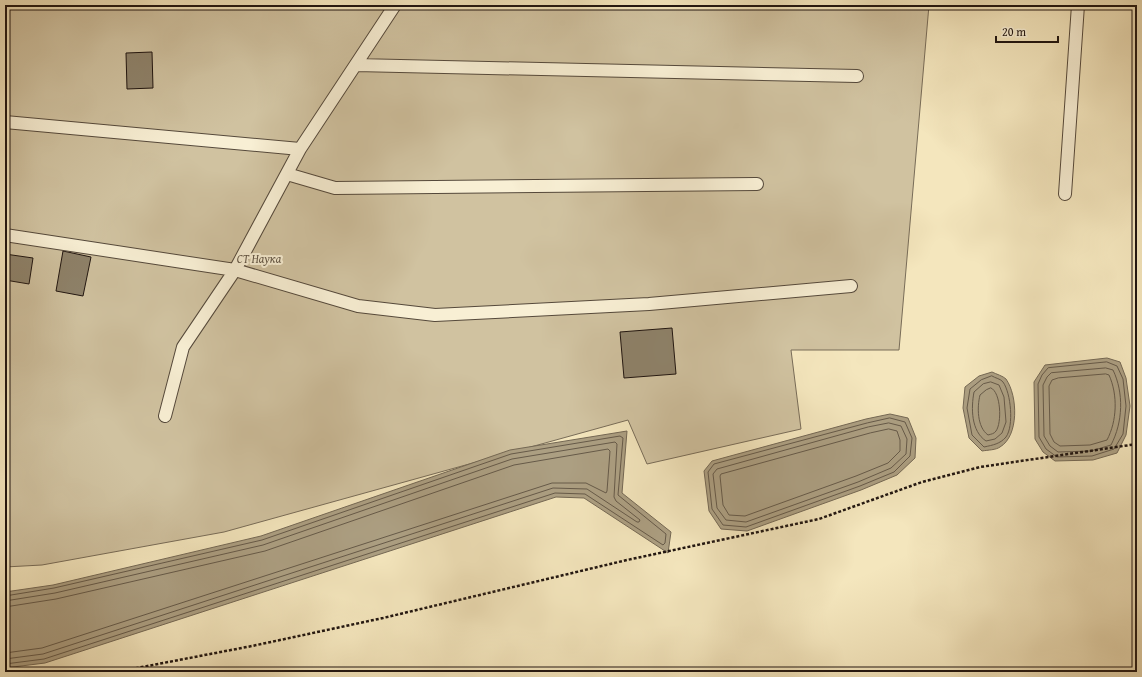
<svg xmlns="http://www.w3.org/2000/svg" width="1142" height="677" font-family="'Gentium Book Plus',serif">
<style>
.green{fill:#d0c2a0;stroke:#786c58}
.water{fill:#ac9f82;stroke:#746854}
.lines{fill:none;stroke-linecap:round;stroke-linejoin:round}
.shore{stroke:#665a49;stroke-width:1}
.building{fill:#8e826a;stroke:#201510}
.service-casing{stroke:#55493b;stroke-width:14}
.path{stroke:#201510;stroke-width:2.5;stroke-dasharray:3 2;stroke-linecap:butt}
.service{stroke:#f8efd4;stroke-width:12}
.labels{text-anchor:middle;stroke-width:4;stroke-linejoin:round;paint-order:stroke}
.park-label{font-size:12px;font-style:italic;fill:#5e5242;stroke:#f8efd4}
</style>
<rect width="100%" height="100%" fill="#f4e6bd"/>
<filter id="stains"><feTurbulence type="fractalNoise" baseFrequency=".005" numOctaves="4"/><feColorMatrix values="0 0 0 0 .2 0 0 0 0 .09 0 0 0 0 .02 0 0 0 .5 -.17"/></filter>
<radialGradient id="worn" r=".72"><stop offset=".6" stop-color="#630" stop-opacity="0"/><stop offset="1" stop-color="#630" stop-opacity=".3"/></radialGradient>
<!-- green -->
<path class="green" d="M 5,5 L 929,5 L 899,350 L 791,350 L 801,429 L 647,464 L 628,420 L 224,532 L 42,565 L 5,567 Z"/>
<!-- water -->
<path class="water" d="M 1107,358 L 1120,362 L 1126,378 L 1130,406 L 1126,435 L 1117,453 L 1093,460 L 1055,461 L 1043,452 L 1035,439 L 1034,382 L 1045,365 Z
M 992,372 C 996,374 1003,376 1006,379 C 1018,396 1019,436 1000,447 C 996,450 988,450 982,451 L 969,438 L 963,408 L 965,387 L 979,376 Z
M 890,414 L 908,418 L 916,438 L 915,458 L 897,475 L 861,490 L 747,531 L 721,529 L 709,511 L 704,471 L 712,461 L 866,419 Z
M 627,431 L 622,493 L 671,532 L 668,553 L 584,498 L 556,497 L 45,663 L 5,668 L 5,592 L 53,585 L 261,536 L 510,450 Z"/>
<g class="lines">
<!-- shore -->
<path class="shore" d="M 1107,362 L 1117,366 L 1123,379 L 1126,406 L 1123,434 L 1114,449 L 1092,456 L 1057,457 L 1046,449 L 1039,437 L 1038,384 L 1042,375 L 1048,368 Z
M 1106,368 L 1113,370 C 1124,393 1123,422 1111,445 L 1091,451 L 1058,452 L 1050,446 L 1044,436 L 1043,385 L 1047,377 L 1051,373 Z
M 1106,374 L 1109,375 C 1118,395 1117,421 1107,440 L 1090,445 L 1060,446 L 1054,442 L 1050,434 L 1049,386 L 1052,380 L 1058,378 Z
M 992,376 C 995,378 1001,379 1003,382 C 1011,393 1014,426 1006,437 C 1000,444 993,445 984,447 L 972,435 L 967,408 L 970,389 L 981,380 Z
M 991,382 L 999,385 L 1004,397 L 1006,422 L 1002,433 L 995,439 L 986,441 C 971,431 971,408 974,392 L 983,384 Z
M 991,388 C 1001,392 1002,423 996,431 C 994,434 991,434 988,435 C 977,427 977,407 980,395 L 986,390 Z
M 890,418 L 905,422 L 912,438 L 910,456 L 894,472 L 860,486 L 746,527 L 723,525 L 712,509 L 708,472 L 714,464 L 867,423 Z
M 889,423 L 901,426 L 907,439 L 906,454 L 891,468 L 858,482 L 746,522 L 726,520 L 717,508 L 713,474 L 717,469 L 868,427 Z
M 889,429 L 897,431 L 900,440 L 900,451 L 888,463 L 856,476 L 745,516 L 729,515 L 723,505 L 720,476 L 721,474 L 870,433 Z
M 5,596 L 54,588 L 262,540 L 511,454 L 620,436 L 623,438 L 618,495 L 666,534 L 665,543 L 663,545 L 585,494 L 555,493 L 44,659 L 5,664
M 5,601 L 55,593 L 263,545 L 512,459 L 615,442 L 617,444 L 614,497 L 616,501 L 640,520 L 639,522 L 637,522 L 587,489 L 553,488 L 43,654 L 5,659
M 5,607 L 56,599 L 265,551 L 514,465 L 608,449 L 610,451 L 607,491 L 606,493 L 586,483 L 552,483 L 42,648 L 5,653"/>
</g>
<!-- building -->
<path class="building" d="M 152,52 L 153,88 L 127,89 L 126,53 Z
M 63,251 L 91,257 L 83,296 L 56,291 Z
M 5,254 L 33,258 L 29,284 L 5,280 Z
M 672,328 L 676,374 L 624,378 L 620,332 Z"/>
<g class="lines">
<defs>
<path id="service" d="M 356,65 L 857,76
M 5,122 L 300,149
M 287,174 L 335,188 L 757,184
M 1065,194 L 1078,5
M 5,235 L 235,270 L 358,306 L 435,315 L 649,304 L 851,286
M 165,416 L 183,347 L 235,270 L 300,149 L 395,5"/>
</defs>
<!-- service casing -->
<use href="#service" class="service-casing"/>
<!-- path -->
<path class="path" d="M 116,672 L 252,646 L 383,618 L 627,560 L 819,519 L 922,482 L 980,467 L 1137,444"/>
<!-- service -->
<use href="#service" class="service"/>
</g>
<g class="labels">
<!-- park labels -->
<g class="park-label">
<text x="259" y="263">СТ Наука</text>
</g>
</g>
<!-- margin -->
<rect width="1142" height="677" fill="none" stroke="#f4e6bd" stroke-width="20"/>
<rect x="6" y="6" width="1130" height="665" fill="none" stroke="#201510" stroke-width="2"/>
<rect x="10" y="10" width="1122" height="657" fill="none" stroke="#201510"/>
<!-- scale -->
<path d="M996 36v6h62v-6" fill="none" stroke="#201510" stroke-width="2"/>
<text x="1002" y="36" font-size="12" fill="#201510" stroke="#f8efd4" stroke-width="3" paint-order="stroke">20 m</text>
<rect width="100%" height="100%" filter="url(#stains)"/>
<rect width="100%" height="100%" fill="url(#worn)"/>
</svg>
